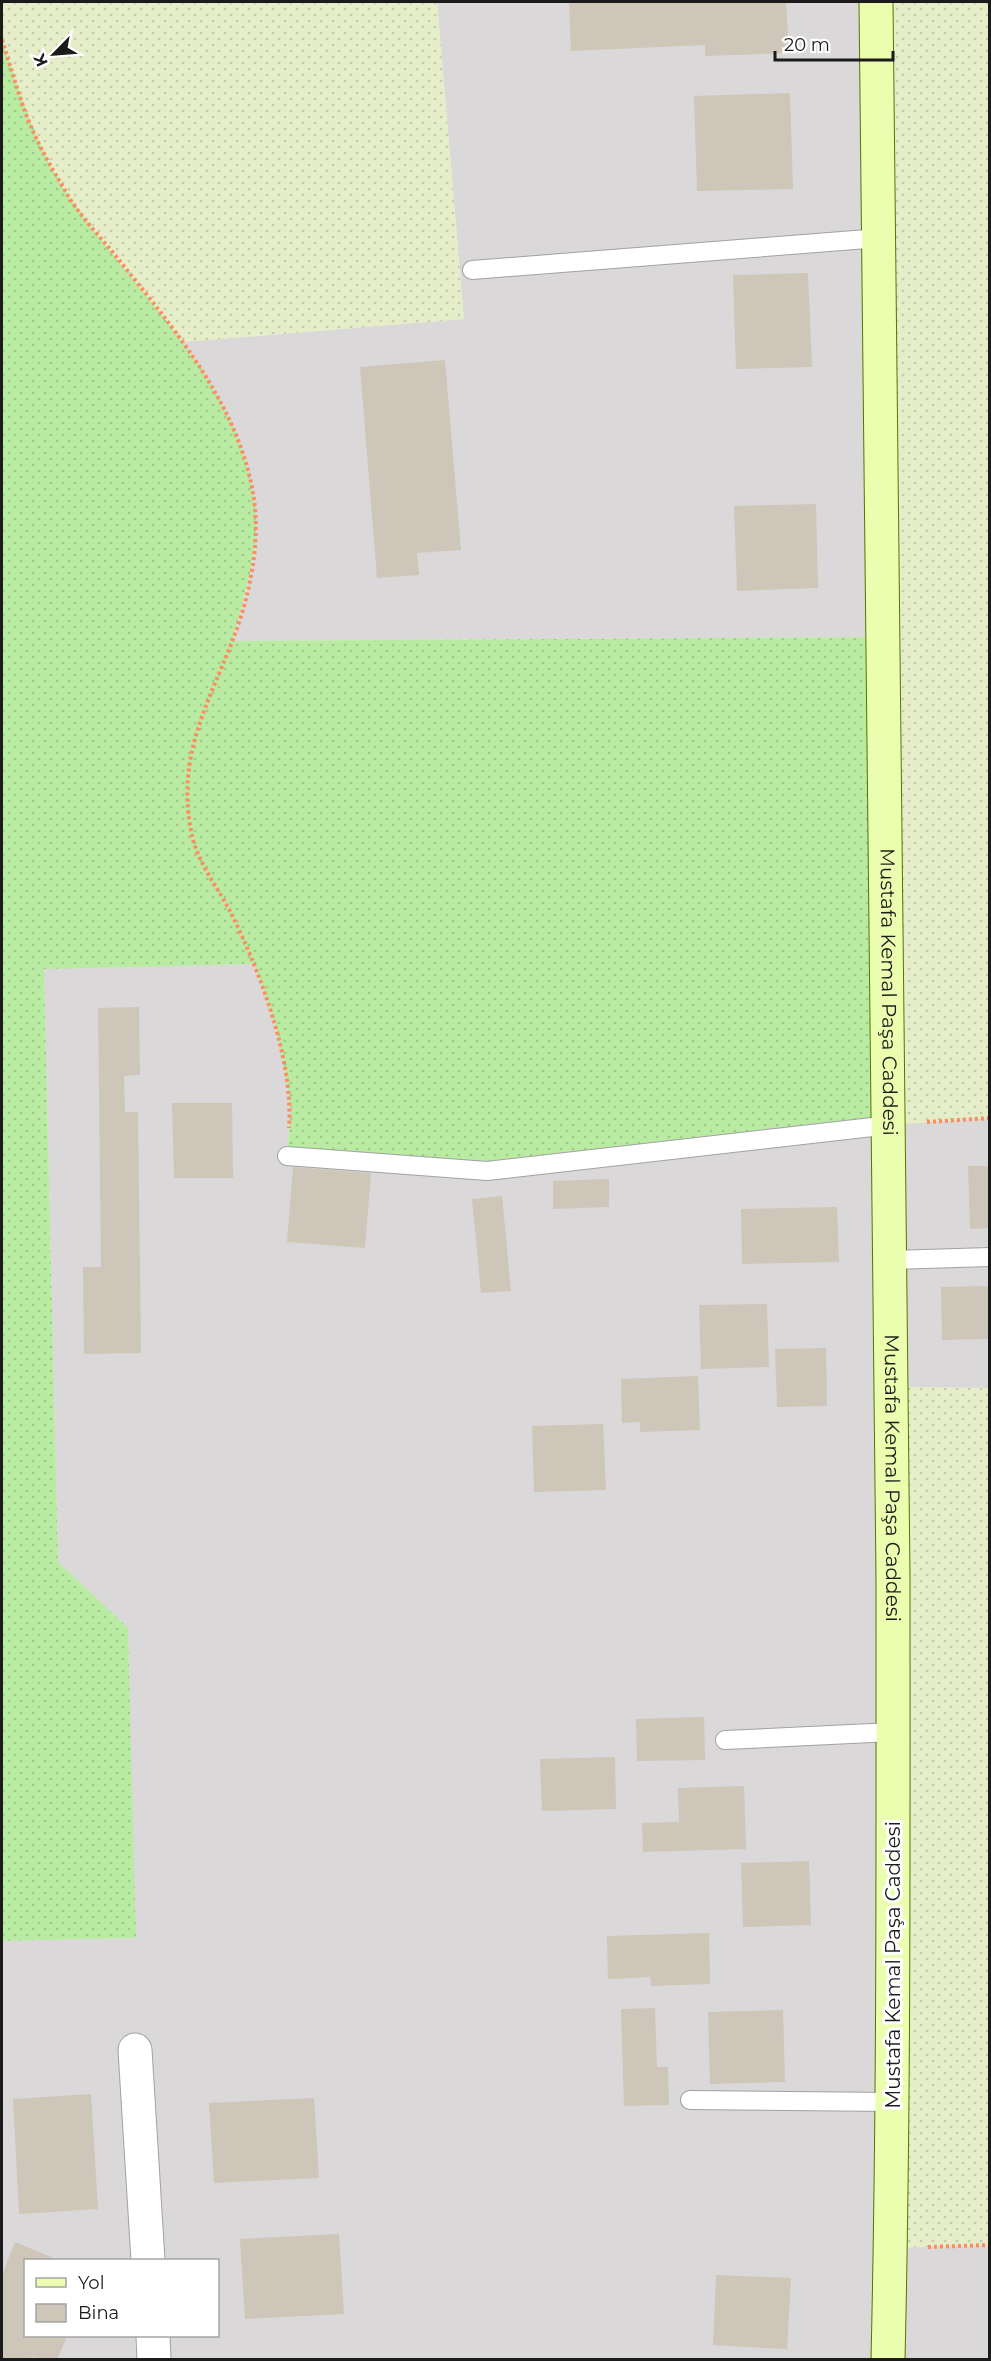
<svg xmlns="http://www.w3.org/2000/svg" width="991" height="2361" font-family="Montserrat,sans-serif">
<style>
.residential{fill:#dad8d8;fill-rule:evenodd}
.farmland{fill:url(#farmland-dots)}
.grass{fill:url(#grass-dots)}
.building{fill:#cec6b9}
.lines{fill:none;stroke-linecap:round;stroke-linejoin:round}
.lane-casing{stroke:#a2a2a2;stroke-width:20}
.street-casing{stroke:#a2a2a2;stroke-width:35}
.secondary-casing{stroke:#547500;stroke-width:35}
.path{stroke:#ff8c60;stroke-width:4;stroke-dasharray:3 3;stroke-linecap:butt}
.lane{stroke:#fff;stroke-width:18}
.street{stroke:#fff;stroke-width:33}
.secondary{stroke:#ebfdaf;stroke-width:33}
.labels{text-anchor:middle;stroke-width:6;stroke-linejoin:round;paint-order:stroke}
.street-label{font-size:20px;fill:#1b1b1b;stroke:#fff}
</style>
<defs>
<pattern id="farmland-dots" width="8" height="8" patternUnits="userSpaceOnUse" patternTransform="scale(1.5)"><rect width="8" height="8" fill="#e5eec9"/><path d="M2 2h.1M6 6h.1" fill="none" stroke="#c4ccac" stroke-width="1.8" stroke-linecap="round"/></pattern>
<pattern id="grass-dots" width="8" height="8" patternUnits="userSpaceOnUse" patternTransform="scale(1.5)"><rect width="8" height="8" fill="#b9eca2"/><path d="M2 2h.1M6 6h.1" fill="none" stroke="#9eca8b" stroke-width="1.8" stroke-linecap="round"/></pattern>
</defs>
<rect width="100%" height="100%" fill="#eeece0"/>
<!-- residential -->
<path class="residential" d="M 437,2 L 876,2 L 886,637 L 233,641 L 246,594 L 255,551 L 255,507 L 245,459 L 224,409 L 183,342 L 464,319 Z
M 254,964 L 277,1031 L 291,1108 L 287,1155 L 989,1118 L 989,1388 L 893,1387 L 891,2248 L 989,2245 L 989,2359 L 2,2359 L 2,1941 L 135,1938 L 128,1629 L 58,1562 L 44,968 ZM 26,2260 L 218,2260 L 218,2336 L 26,2336 Z"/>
<!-- farmland -->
<path class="farmland" d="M 2,2 L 437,2 L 464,319 L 183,342 L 72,201 L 37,141 L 2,40 Z
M 876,2 L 990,2 L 989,1118 L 890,1125 Z
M 892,1387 L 989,1388 L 989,2245 L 891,2248 Z"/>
<!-- grass -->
<path class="grass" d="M 2,40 C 21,96 38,153 73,202 C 140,298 242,384 255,507 C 260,554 243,596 233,641 L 886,637 L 890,1125 L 487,1171 L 287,1156 L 291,1108 L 277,1031 L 254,964 L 44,969 L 58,1562 L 128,1628 L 136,1938 L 2,1941 Z"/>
<!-- building -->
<path class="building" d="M 569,2 L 786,2 L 789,53 L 705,56 L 705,45 L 571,51 Z
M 790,93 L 793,189 L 697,191 L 694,96 Z
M 808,273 L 812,367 L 736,369 L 733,275 Z
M 445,360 L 461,550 L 417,553 L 419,575 L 377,578 L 360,367 Z
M 816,504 L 818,588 L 737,591 L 734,506 Z
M 139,1007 L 140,1075 L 124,1076 L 125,1112 L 138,1112 L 141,1353 L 84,1354 L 83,1267 L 101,1267 L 98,1008 Z
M 172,1103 L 232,1103 L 233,1178 L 174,1178 Z
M 968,1166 L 990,1166 L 990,1228 L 970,1229 Z
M 293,1167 L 371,1173 L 365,1248 L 287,1242 Z
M 609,1179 L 609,1207 L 553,1209 L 553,1181 Z
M 502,1196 L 511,1291 L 481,1293 L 472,1199 Z
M 837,1207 L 839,1262 L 742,1264 L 741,1209 Z
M 990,1286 L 990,1339 L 942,1340 L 941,1287 Z
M 767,1304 L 769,1367 L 701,1369 L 699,1305 Z
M 826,1348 L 827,1406 L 777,1407 L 775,1349 Z
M 698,1376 L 700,1430 L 640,1432 L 640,1422 L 622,1423 L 621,1379 Z
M 603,1424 L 606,1490 L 534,1492 L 532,1426 Z
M 704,1717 L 705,1760 L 637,1761 L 636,1719 Z
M 615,1757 L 616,1809 L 542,1811 L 540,1759 Z
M 744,1786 L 746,1849 L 643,1852 L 642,1823 L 679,1822 L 678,1788 Z
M 809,1861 L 811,1925 L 743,1927 L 741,1863 Z
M 709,1933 L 710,1984 L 651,1986 L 650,1977 L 608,1979 L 607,1936 Z
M 655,2008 L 657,2067 L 668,2067 L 669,2105 L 624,2106 L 621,2009 Z
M 783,2010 L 785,2082 L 710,2084 L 708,2012 Z
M 91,2094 L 98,2209 L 19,2214 L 13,2099 Z
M 314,2098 L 319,2178 L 214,2183 L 209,2103 Z
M 339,2234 L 344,2314 L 245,2319 L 240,2239 Z
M 15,2242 L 58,2260 L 26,2260 L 26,2336 L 67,2336 L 57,2360 L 31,2357 L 30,2360 L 2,2360 L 2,2275 Z
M 716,2275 L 791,2278 L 787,2349 L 713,2345 Z"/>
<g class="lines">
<defs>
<path id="lane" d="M 472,270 L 880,238
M 287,1156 L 487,1171 L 890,1125
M 891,1260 L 990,1257
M 725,1740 L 893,1732
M 690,2100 L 893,2102"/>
<path id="street" d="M 135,2050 L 148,2260
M 153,2336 L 154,2360"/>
<g id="secondary">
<path id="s1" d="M 876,2 C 884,527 891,1052 893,1577 C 893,1838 894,2099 888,2360"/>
</g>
</defs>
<!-- lane casing -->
<use href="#lane" class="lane-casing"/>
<!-- street casing -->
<use href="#street" class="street-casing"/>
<!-- secondary casing -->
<use href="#secondary" class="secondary-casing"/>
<!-- path -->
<path class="path" d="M 2,40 C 13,73 22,110 38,142 C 47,161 59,180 70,199 C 83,219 100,237 115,255 C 173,328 245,410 255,508 C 259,552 248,601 232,642 C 206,708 177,757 191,831 C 196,860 216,885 230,911 C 260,971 294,1061 289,1128
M 927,1122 L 990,1118
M 928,2247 L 990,2245"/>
<!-- lane -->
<use href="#lane" class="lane"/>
<!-- street -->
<use href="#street" class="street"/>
<!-- secondary -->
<use href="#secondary" class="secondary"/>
</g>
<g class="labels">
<!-- street labels -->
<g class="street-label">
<text dy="7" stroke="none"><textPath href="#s1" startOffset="990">Mustafa Kemal Paşa Caddesi</textPath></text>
<text dy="7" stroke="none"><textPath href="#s1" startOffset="1476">Mustafa Kemal Paşa Caddesi</textPath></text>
<text transform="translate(893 1965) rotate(-90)" y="7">Mustafa Kemal Paşa Caddesi</text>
</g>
</g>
<!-- border -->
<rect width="991" height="2361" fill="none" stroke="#1b1b1b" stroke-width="6"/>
<!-- legend -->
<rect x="24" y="2259" width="195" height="78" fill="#ffffff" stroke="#a4a4a4" stroke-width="1.5"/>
<rect x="36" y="2278" width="30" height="9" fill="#ebfdaf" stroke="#a4a4a4" stroke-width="1.5"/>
<text x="78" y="2289" font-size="18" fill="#1b1b1b">Yol</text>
<rect x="36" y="2304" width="30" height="18" fill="#cec6b9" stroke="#a4a4a4" stroke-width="1.5"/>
<text x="78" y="2319" font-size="18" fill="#1b1b1b">Bina</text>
<!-- north arrow -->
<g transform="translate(54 54) rotate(245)" stroke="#ffffff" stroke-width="4.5" paint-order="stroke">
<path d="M0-4.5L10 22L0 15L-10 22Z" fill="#1b1b1b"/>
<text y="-9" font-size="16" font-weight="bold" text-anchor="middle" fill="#1b1b1b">K</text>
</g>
<!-- scale -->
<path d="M775 51v9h118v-9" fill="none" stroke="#1b1b1b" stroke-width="3"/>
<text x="784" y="51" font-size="18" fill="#1b1b1b" stroke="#ffffff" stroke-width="4.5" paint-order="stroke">20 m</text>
</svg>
